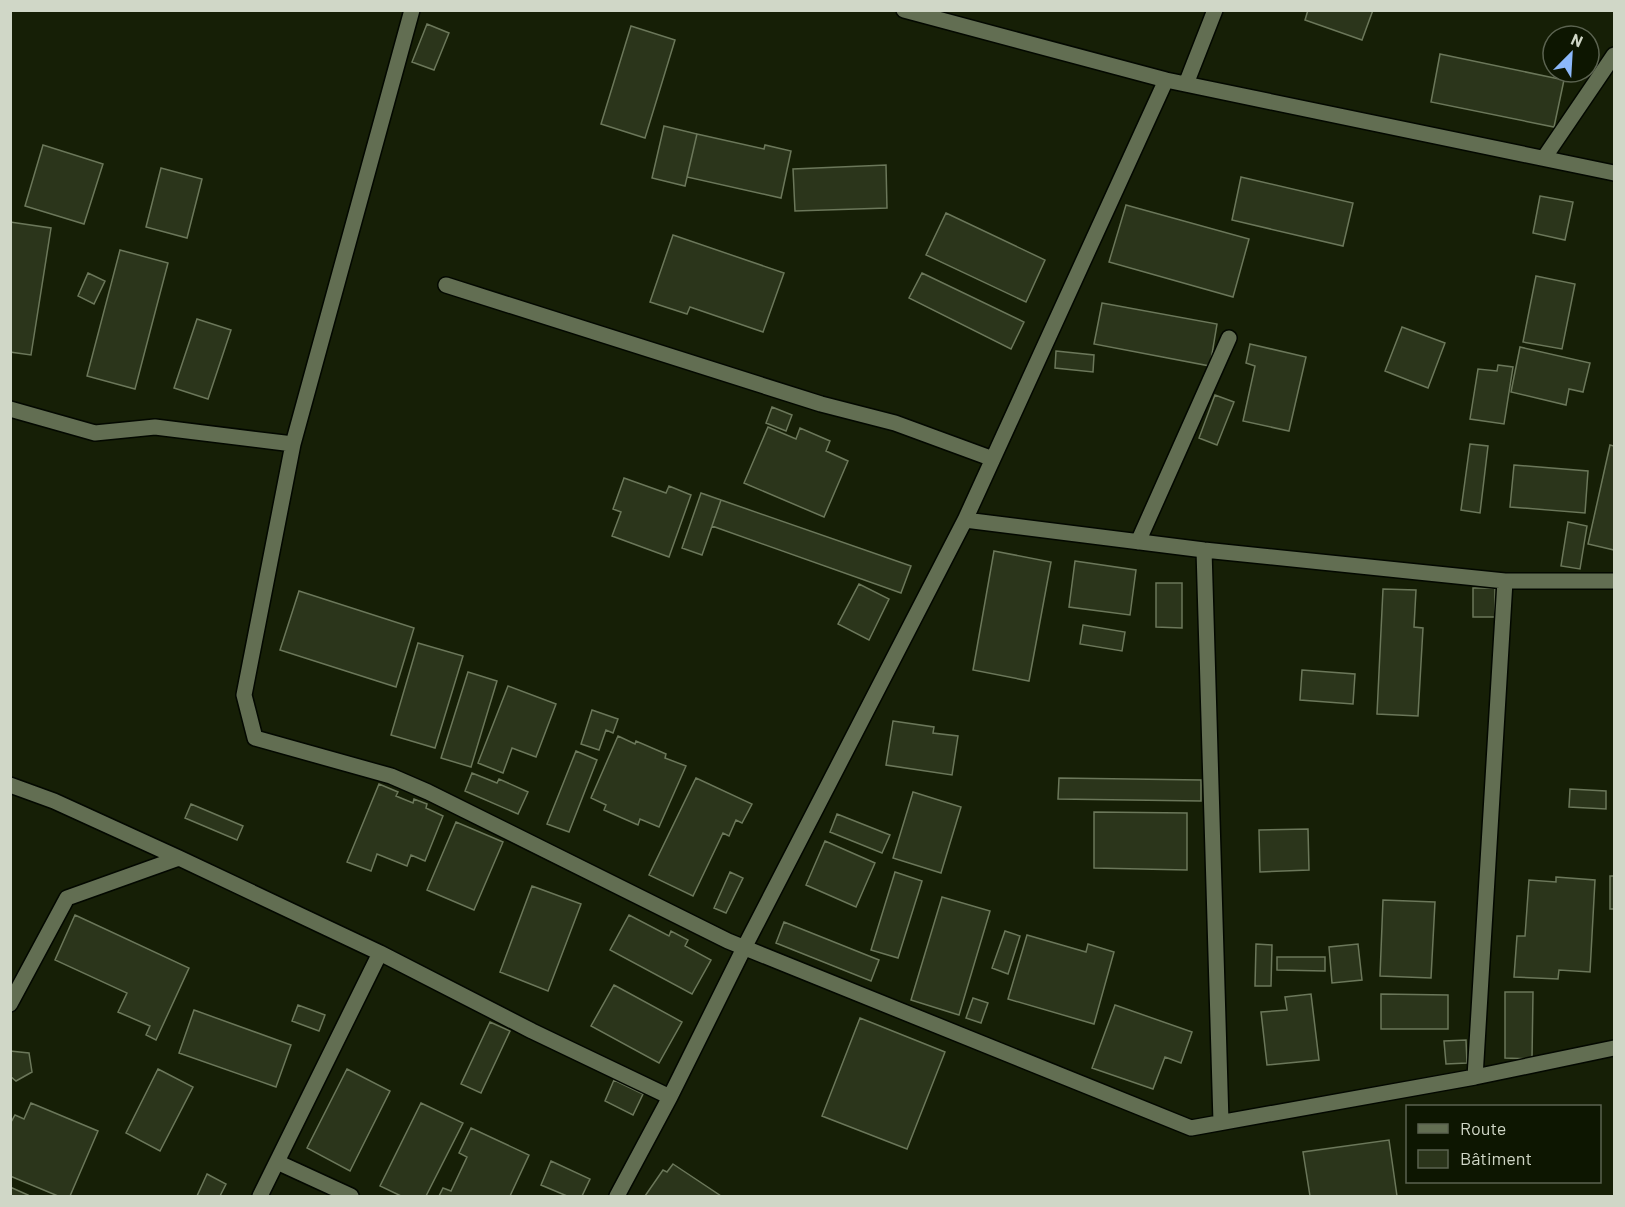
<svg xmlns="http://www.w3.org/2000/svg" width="1625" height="1207" font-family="Barlow,sans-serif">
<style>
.building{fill:#2b351b;stroke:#6b775a;stroke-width:1.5}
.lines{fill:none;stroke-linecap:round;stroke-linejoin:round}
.minor-casing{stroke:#030800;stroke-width:18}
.minor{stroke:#626e52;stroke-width:15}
</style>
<rect width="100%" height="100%" fill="#161f06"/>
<!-- building -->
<path class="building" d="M 1308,10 L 1373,10 L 1362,40 L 1305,20 Z
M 427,24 L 449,33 L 434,70 L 412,62 Z
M 631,26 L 675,40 L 645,138 L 601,124 Z
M 1440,54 L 1564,80 L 1554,127 L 1431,102 Z
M 664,126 L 697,134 L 685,186 L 652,178 Z
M 697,134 L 764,149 L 765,145 L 791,151 L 781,198 L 687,177 Z
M 43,145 L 103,164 L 84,224 L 25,206 Z
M 886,165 L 887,208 L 795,211 L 793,169 Z
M 161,168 L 202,179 L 187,238 L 146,227 Z
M 1241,177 L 1353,203 L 1343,246 L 1232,220 Z
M 1540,196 L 1573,202 L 1565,240 L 1533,233 Z
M 1126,205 L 1249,239 L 1233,297 L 1109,262 Z
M 946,213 L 1045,260 L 1026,302 L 926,255 Z
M 10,222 L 51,228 L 31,355 L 10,352 Z
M 673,235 L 784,273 L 763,332 L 690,307 L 687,314 L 650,302 Z
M 120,250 L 168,263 L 135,389 L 87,376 Z
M 88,273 L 105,281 L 94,304 L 78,296 Z
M 922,273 L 1024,322 L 1011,349 L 909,298 Z
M 1536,276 L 1575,284 L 1562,349 L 1523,342 Z
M 1102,303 L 1217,324 L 1210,366 L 1094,344 Z
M 197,319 L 231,330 L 208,399 L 174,388 Z
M 1402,327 L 1445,343 L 1428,388 L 1385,371 Z
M 1250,344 L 1306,357 L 1289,431 L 1243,421 L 1255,366 L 1246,363 Z
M 1520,347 L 1590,363 L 1583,392 L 1569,389 L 1566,405 L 1511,392 Z
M 1056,351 L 1094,355 L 1093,372 L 1055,368 Z
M 1498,365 L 1513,367 L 1504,424 L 1470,419 L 1478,369 L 1497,371 Z
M 1215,395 L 1234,402 L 1217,445 L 1199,438 Z
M 772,407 L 792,415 L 786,431 L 766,423 Z
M 768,427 L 796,439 L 800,428 L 830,441 L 826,451 L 848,461 L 824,517 L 744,483 Z
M 1470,444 L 1488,446 L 1480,513 L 1461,510 Z
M 1610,445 L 1614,446 L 1614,550 L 1588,544 Z
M 1514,465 L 1588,471 L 1585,513 L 1510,507 Z
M 624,478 L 666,493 L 669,486 L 691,495 L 669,557 L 612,536 L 621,512 L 613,509 Z
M 701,493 L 721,500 L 702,555 L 682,548 Z
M 721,500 L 911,566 L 901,593 L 712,526 Z
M 1568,522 L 1587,526 L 1580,569 L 1561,566 Z
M 994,551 L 1051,562 L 1029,681 L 973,670 Z
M 1075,561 L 1136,570 L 1130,615 L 1069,607 Z
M 1156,583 L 1182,583 L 1182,628 L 1156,627 Z
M 859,584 L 889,599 L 869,640 L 838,624 Z
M 1473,588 L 1495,588 L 1495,617 L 1473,617 Z
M 1383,589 L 1416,590 L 1414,627 L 1423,628 L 1418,716 L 1377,714 Z
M 299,591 L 414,628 L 396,687 L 280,650 Z
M 1083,625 L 1125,632 L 1122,651 L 1080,644 Z
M 418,643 L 463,656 L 435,748 L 391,735 Z
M 1302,670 L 1355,674 L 1353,704 L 1300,700 Z
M 468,672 L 497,681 L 471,767 L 441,758 Z
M 508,686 L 556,704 L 536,757 L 512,748 L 503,773 L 478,763 Z
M 592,710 L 618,719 L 613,733 L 606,730 L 599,750 L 581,744 Z
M 893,721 L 934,727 L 933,733 L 958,736 L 952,775 L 886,765 Z
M 618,736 L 635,744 L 636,741 L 666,754 L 665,758 L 686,766 L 659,827 L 640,819 L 638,825 L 604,810 L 606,805 L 591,798 Z
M 576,751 L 597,760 L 569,832 L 547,824 Z
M 472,773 L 497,783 L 499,779 L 528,792 L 518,814 L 465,791 Z
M 696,778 L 752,804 L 742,823 L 736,820 L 729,836 L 723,833 L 693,896 L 649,875 Z
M 1059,778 L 1201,780 L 1201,801 L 1058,799 Z
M 379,784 L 398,792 L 396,796 L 413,803 L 414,799 L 427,804 L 426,808 L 443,816 L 425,861 L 411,855 L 407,866 L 377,854 L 371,871 L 347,862 Z
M 1570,789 L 1606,791 L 1606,809 L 1569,807 Z
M 913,792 L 961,807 L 941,873 L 893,858 Z
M 191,804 L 243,826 L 237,840 L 185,818 Z
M 1094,812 L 1187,813 L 1187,870 L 1094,868 Z
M 837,814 L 890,835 L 882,853 L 830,832 Z
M 456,822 L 503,842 L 474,910 L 427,890 Z
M 1308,829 L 1309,870 L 1260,872 L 1259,830 Z
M 825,841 L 875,863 L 856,907 L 806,885 Z
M 730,872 L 743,878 L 726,913 L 714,908 Z
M 895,872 L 922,881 L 898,958 L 871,950 Z
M 1610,876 L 1614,876 L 1614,909 L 1610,909 Z
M 1556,877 L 1595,880 L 1590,972 L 1559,970 L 1558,979 L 1514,977 L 1517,936 L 1525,936 L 1529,880 L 1556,882 Z
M 532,886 L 581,904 L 548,991 L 500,972 Z
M 942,897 L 990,911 L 959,1015 L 911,1000 Z
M 1383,900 L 1435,902 L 1431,978 L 1380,976 Z
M 75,915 L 189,968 L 156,1040 L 146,1035 L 150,1026 L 118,1012 L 127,993 L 55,960 Z
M 629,915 L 669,936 L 671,931 L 688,940 L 685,946 L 711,960 L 692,994 L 610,950 Z
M 784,922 L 879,960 L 871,981 L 776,943 Z
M 1005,931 L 1020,936 L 1008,974 L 992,968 Z
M 1027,935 L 1086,952 L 1088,944 L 1114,952 L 1094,1024 L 1008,999 Z
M 1256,944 L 1272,945 L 1271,986 L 1255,986 Z
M 1358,944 L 1362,980 L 1332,983 L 1329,947 Z
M 1277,957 L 1325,957 L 1325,971 L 1277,970 Z
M 614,985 L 682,1022 L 659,1063 L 591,1026 Z
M 1505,992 L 1533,992 L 1532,1059 L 1505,1058 Z
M 1311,994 L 1319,1060 L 1267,1065 L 1261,1012 L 1287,1010 L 1285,997 Z
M 1381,994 L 1448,995 L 1448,1029 L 1381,1029 Z
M 973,998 L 988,1003 L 981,1023 L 966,1018 Z
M 298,1005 L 325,1015 L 319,1031 L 292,1021 Z
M 1115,1005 L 1192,1032 L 1181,1063 L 1165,1057 L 1153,1089 L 1092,1068 Z
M 194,1010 L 291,1045 L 276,1087 L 179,1053 Z
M 860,1018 L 945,1052 L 907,1149 L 822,1116 Z
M 490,1022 L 510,1031 L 481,1093 L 461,1084 Z
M 1466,1040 L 1467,1063 L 1446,1064 L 1444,1041 Z
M 10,1051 L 29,1053 L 32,1072 L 16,1081 L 10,1076 Z
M 158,1069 L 193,1087 L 160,1151 L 126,1133 Z
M 347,1069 L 390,1091 L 350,1171 L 307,1148 Z
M 614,1080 L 643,1094 L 633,1115 L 605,1101 Z
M 31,1103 L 98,1131 L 70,1196 L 58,1196 L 10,1176 L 10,1124 L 15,1115 L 24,1119 Z
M 421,1103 L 463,1123 L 426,1196 L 401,1196 L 380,1186 Z
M 471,1128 L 529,1155 L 510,1196 L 439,1196 L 443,1188 L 451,1191 L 467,1157 L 459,1153 Z
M 1389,1140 L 1397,1196 L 1310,1196 L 1303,1152 Z
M 551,1161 L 590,1179 L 582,1196 L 567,1196 L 541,1185 Z
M 673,1164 L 721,1196 L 645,1196 L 663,1170 L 667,1172 Z
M 207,1174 L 226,1184 L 220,1196 L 197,1196 Z
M 10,1187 L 28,1195 L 27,1196 L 10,1196 Z"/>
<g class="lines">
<defs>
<path id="minor" d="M 412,10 L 293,444 L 244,695 L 255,738 L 391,776 L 428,792 L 728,941 L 1191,1128 L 1475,1077 L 1614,1048
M 904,10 L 1166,80 L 1614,173
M 1186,84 L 1215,10
M 1544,158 L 1614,55
M 446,285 L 821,404 L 895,423 L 993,459
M 10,409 L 95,433 L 155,427 L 293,444
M 965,520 L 1204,550 L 1505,581 L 1614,581
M 1138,542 L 1229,338
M 1204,550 L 1221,1122
M 10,785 L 54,801 L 179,858 L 380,953 L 532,1031 L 670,1097
M 10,1004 L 67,898 L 179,858
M 1475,1077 L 1505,581
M 277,1162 L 351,1196
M 260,1196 L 380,953
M 617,1196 L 670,1097 L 744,948 L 965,520 L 1166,80"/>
</defs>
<!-- minor casing -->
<use href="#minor" class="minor-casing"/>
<!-- minor -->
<use href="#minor" class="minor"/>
</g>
<!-- border -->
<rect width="1625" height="1207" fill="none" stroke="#d0d7c7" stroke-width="24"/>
<!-- legend -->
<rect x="1406" y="1105" width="195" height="78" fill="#0d1601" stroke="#5b6350" stroke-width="1.5"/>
<rect x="1418" y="1124" width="30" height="9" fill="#626e52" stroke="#5b6350" stroke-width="1.5"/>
<text x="1460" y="1135" font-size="18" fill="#d0d7c7">Route</text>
<rect x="1418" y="1150" width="30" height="18" fill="#2b351b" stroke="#5b6350" stroke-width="1.5"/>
<text x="1460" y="1165" font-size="18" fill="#d0d7c7">Bâtiment</text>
<!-- north arrow -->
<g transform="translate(1571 54) rotate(24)"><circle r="28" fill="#0d1601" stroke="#5b6350" stroke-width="1.5"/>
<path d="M0-4.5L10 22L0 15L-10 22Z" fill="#8cb9fc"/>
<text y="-9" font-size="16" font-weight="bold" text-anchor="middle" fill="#d0d7c7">N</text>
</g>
</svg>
